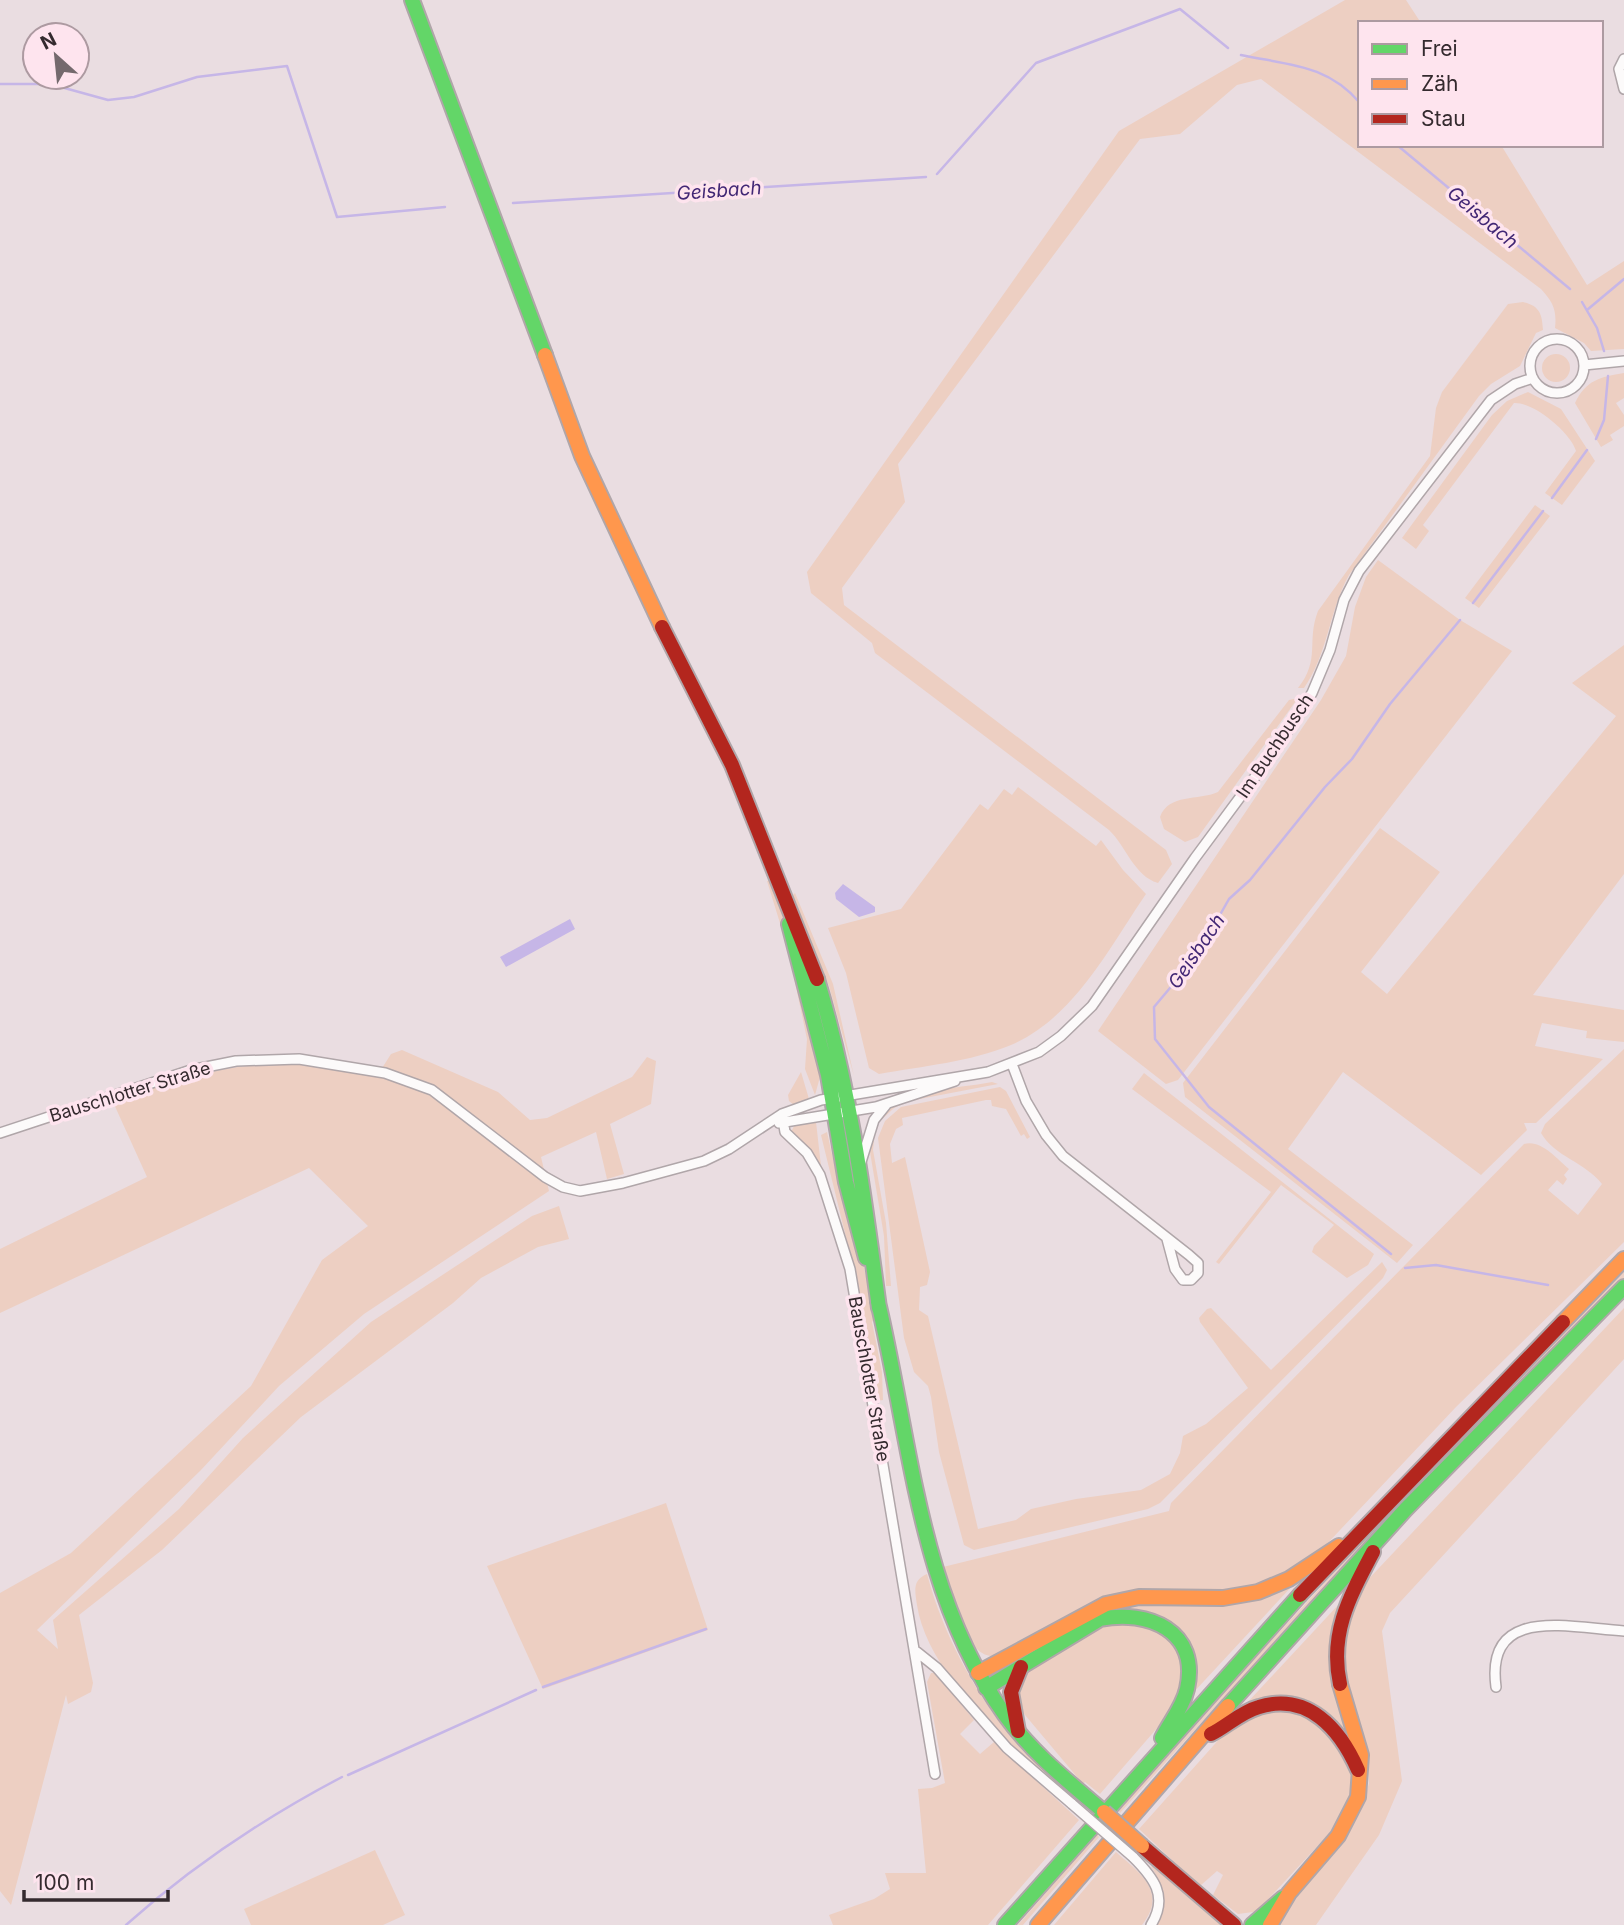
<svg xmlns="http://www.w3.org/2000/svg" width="1624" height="1925" font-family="Inter,sans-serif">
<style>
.green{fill:#edcfc2}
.water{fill:#c6b6e7}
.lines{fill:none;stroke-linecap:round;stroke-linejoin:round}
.stream{stroke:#c6b6e7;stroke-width:2.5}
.street-casing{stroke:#b0a6a9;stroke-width:12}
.fast-casing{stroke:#b0a6a9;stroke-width:18}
.slow-casing{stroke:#b0a6a9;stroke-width:18}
.jam-casing{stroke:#b0a6a9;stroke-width:18}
.street{stroke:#fcfafa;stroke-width:9}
.fast{stroke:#63d668;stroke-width:14}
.slow{stroke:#ff974d;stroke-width:14}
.jam{stroke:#b3261e;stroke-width:14}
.street-bridge-casing{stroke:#b0a6a9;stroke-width:12;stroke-linecap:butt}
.slow-bridge-casing{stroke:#b0a6a9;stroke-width:18;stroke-linecap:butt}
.street-bridge{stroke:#fcfafa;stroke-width:9}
.slow-bridge{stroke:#ff974d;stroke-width:14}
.labels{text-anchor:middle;stroke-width:7;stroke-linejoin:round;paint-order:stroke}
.street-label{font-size:18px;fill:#342a2e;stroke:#fee4ee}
.water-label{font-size:19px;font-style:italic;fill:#422775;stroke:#fee4ee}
</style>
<rect width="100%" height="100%" fill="#eadde1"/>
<!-- green -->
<path class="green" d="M 1345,0 L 1406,0 L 1421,23 L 1360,23 L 1360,145 L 1501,145 L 1587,285 L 1624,261 L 1624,349 L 1591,351 L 1584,343 L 1555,328 C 1557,310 1553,302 1541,289 L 1261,79 L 1237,85 L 1180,134 L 1140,139 L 898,464 L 905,502 L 842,588 L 844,605 L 1166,850 L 1172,864 L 1158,883 C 1134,876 1126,846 1109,830 L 875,653 L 872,643 L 811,593 L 807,572 L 1119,131 Z
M 1523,302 C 1540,306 1542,314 1543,330 L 1536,333 L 1520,366 L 1491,384 L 1479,396 L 1349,575 C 1329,611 1328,654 1304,688 L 1298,688 C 1321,659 1306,642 1318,611 L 1430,456 L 1436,408 L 1442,392 L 1508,304 Z
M1542 368a14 14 0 1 1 28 0a14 14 0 1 1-28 0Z
M 1624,373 L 1624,398 L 1616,403 L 1624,415 L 1624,426 L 1610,435 L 1613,440 L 1601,447 L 1575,403 C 1586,380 1600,377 1624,373 Z
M 1528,392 L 1561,409 L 1595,461 L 1562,505 L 1545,493 L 1576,451 C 1571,433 1534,402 1514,403 L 1423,525 L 1429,531 L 1416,549 L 1402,538 L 1492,415 L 1507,401 Z
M 1535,505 L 1550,516 L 1479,608 L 1465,598 Z
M 1378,560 L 1460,620 L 1512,651 L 1178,1080 L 1166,1084 L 1098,1031 L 1321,700 L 1346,656 L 1355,607 L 1366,577 Z
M 1624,645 L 1624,874 L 1533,995 L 1624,1010 L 1624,1042 L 1586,1038 L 1587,1031 L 1542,1023 L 1535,1046 L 1603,1059 L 1536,1123 L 1524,1123 L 1527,1130 L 1481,1175 L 1343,1072 L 1288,1149 L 1413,1245 L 1397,1263 L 1185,1097 L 1183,1083 L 1380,828 L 1440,872 L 1361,972 L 1387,994 L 1616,716 L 1572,683 Z
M 1298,698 L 1198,837 L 1185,842 L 1164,829 L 1160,817 C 1169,793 1198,801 1218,792 L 1289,700 Z
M 1018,787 L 1096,846 L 1101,840 L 1123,870 L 1146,894 C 1109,948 1074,1018 1011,1045 C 970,1062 923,1066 879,1074 L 869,1068 L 846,973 L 828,928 L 901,909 L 980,804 L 988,810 L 1004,789 L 1012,795 Z
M 773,879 L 786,919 L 820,1077 L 815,1095 L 805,1069 L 807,1039 L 788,949 L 767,881 Z
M 795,893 L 833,984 L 854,1076 L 829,986 L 793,895 Z
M 1624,1049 L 1624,1242 L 1456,1407 L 1324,1547 L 1303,1565 L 1244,1591 L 1158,1592 L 996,1656 C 962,1660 952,1587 943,1567 L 1169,1511 L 1171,1503 L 1524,1144 C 1541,1139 1557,1159 1569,1169 L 1564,1175 L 1567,1179 L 1563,1185 L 1557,1180 L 1548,1190 L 1578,1215 L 1602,1184 C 1585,1162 1555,1157 1541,1133 L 1545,1124 Z
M 402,1050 L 498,1092 L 530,1120 L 547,1118 L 632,1077 L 647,1057 L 656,1061 L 651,1104 L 610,1124 L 624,1174 L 607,1179 L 596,1132 L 541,1157 L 549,1191 L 364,1314 L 279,1386 L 201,1470 L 37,1630 L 58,1649 L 53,1620 L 179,1509 L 243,1438 L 371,1322 L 532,1216 L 559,1206 L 569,1239 L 538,1247 L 481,1278 L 453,1303 L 301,1417 L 162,1550 L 79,1615 L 93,1683 L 91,1692 L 68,1704 L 66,1695 L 11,1905 L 0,1891 L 0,1593 L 71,1553 L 251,1386 L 322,1260 L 368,1226 L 309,1168 L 0,1313 L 0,1249 L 147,1177 L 113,1102 C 172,1080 233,1062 297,1063 C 323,1064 351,1072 377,1076 L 391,1054 Z
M 801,1072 L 809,1099 L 795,1106 L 789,1101 L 788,1095 Z
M 1144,1073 L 1374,1254 L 1368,1265 L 1347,1278 L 1312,1252 L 1314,1246 L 1334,1225 L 1281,1185 L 1219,1264 L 1216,1262 L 1271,1192 L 1132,1089 Z
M 992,1082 L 998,1084 L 909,1101 L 894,1108 L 878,1123 C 898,1089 956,1089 992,1082 Z
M 1000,1087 L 1006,1091 L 1030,1137 L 1027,1139 L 1024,1134 L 1021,1136 L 1006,1109 L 992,1106 L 991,1100 L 986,1100 L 902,1118 L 903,1125 L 896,1129 L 890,1144 L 892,1163 L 905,1157 L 930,1272 L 927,1285 L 920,1287 L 919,1310 L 928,1316 L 978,1529 L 1016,1520 L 1031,1509 L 1076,1499 L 1141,1490 L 1170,1474 L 1180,1453 L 1183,1436 L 1206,1424 L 1248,1388 L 1200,1322 L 1199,1318 L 1207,1309 L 1211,1308 L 1271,1370 L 1382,1262 L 1387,1270 L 1383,1278 L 1160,1503 L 1148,1509 L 974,1550 L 964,1545 L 939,1452 L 931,1397 L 928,1386 L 914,1372 L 904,1338 L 878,1138 L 885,1121 L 901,1107 Z
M 811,1121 L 816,1122 L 821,1166 L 791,1132 L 794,1126 Z
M 875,1130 L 873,1150 L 886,1223 L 891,1286 L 886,1286 L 884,1236 L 870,1152 L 870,1140 Z
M 827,1132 L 847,1221 L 863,1263 L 875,1318 L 872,1322 L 882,1372 L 883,1400 L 877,1401 L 853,1266 L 821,1135 Z
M 1624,1272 L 1624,1278 L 1304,1609 L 1120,1813 L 1118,1810 C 1281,1626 1451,1447 1624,1272 Z
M 1624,1308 L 1624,1359 L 1390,1613 L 1382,1631 L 1402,1781 L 1379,1835 L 1316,1925 L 1279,1925 L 1284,1911 L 1363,1805 L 1369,1783 L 1368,1761 L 1345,1688 L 1341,1638 L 1362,1586 Z
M 666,1503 L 708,1630 L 543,1689 L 487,1566 Z
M 927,1574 C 944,1638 979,1701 1023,1751 C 1038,1768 1067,1783 1077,1802 C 1021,1757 928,1678 917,1605 C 915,1591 912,1580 927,1574 Z
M 1293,1585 L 1192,1694 L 1189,1652 L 1136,1609 L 993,1674 L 1111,1608 Z
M 1340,1603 L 1336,1621 L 1356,1742 L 1323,1712 L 1246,1704 Z
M 1120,1618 L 1158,1626 L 1179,1650 L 1184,1678 L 1171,1712 L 1100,1794 L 1085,1782 L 1083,1784 L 1020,1709 L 1020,1678 L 1069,1641 Z
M 931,1673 L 935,1673 L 974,1720 L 960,1734 L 980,1754 L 994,1742 L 1079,1820 L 988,1925 L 833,1925 L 829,1915 L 874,1899 L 890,1889 L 885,1873 L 926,1873 L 918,1789 L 932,1788 L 945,1783 L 927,1682 Z
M 1289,1708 L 1328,1725 L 1352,1772 L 1352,1785 L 1347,1808 L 1337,1825 L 1261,1907 L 1253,1912 L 1238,1914 L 1213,1895 L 1223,1875 L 1217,1871 L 1200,1886 L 1139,1829 L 1222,1736 L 1247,1716 Z
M 1097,1834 L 1099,1837 L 1023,1925 L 1018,1925 Z
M 375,1850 L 405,1915 L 383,1925 L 251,1925 L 244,1909 Z
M 1116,1852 C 1138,1872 1169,1891 1142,1925 L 1054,1925 Z
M 1151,1867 L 1152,1866 L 1221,1925 L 1155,1925 C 1165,1904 1165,1886 1151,1867 Z"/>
<!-- water -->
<path class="water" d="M 843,884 L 875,907 L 875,912 L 859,917 L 836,899 L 835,893 Z
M 570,919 L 575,929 L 506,967 L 500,957 Z"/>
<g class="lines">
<!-- stream -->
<path class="stream" d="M 1241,55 C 1288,65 1327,64 1360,103
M 0,84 L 50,84 L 108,100 L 134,97 L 197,77 L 287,66 L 337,217 L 445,207
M 1397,145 L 1570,289
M 937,174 L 1036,63 L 1180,9 L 1228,48
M 513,203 L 926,177
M 1582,302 L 1597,328 L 1604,351
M 1587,310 L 1624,279
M 1596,439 L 1604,420 L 1608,376
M 1552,498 L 1587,450
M 1473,603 L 1543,511
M 1391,1254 L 1209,1107 L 1155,1039 L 1154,1007 L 1196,957 L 1229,899 L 1250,880 L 1325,787 L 1352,759 L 1390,704 L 1460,620
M 1405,1268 L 1436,1265 L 1548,1285
M 543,1687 L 706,1629
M 348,1775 L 536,1690
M 126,1925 C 192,1866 264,1818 342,1777"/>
<defs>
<path id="street" d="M 1624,59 L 1619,69 L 1624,89
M1530 366a27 27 0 1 1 54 0a27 27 0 1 1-54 0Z
M 1584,365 L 1624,361
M 1012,1064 L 1026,1101 L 1046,1135 L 1063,1156 L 1189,1255 L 1198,1263 L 1198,1273 L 1191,1280 L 1183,1280 L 1175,1269 L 1167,1239
M 782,1114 L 785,1132 L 807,1153 L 820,1175 L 850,1269 L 935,1774
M 779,1123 L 876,1107 L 955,1081
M 0,1133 L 191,1070 L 236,1061 L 299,1059 L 385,1073 L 432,1090 L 545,1177 L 563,1187 L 580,1191 L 623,1183 L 704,1161 L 729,1149 L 782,1114 L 821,1100 L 988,1072 L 1039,1052 L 1061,1036 L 1092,1006 L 1195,858 L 1278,746 L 1312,693 L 1330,650 L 1344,600 L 1359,571 L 1491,400 L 1515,384 L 1533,378
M 861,1162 L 874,1120 L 886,1105
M 917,1652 L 937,1668 L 1007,1748 L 1072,1804
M 1496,1687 C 1485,1604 1570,1628 1624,1631
M 1133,1857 C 1153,1877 1169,1896 1151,1925"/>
<path id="fast" d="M 412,0 L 545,355
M 789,924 L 828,1075 L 846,1182 L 866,1258
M 817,979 C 850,1087 864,1196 879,1308
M 878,1302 C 911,1442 919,1595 1005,1715 C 1032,1753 1069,1782 1104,1812
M 986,1688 L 1100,1619 C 1148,1609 1200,1631 1187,1689 C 1183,1707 1170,1722 1162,1738
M 1228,1706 L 1405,1510 L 1624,1287
M 1005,1925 L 1300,1595
M 1252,1925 L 1283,1898"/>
<path id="slow" d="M 545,355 L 582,456 L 662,627
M 1563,1322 L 1624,1259
M 978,1673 L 1106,1604 L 1139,1597 L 1223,1598 L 1258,1592 L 1289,1579 L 1339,1546
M 1038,1925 L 1228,1706
M 1270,1925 L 1289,1893 L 1338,1836 L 1358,1797 L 1361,1755 L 1340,1684"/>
<path id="jam" d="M 662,627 L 732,765 L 817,979
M 1300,1595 L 1563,1322
M 1340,1684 C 1329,1633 1350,1596 1373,1552
M 1018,1731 L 1011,1692 L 1021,1667
M 1211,1734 C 1227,1726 1241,1712 1259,1707 C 1308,1692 1340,1729 1358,1770
M 1142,1846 L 1234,1925"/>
</defs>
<!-- street casing -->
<use href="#street" class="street-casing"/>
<!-- fast casing -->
<use href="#fast" class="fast-casing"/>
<!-- slow casing -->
<use href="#slow" class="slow-casing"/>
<!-- jam casing -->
<use href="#jam" class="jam-casing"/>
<!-- street -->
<use href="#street" class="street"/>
<!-- fast -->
<use href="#fast" class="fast"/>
<!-- slow -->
<use href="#slow" class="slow"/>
<!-- jam -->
<use href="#jam" class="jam"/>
<defs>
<path id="street-bridge" d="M 1072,1804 L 1133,1857"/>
<path id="slow-bridge" d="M 1104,1812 L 1142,1846"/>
</defs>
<!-- street-bridge casing -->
<use href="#street-bridge" class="street-bridge-casing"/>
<!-- slow-bridge casing -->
<use href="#slow-bridge" class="slow-bridge-casing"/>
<!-- street-bridge -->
<use href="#street-bridge" class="street-bridge"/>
<!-- slow-bridge -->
<use href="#slow-bridge" class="slow-bridge"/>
</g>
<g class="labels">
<!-- street labels -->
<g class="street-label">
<text transform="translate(1275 746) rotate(-56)" y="6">Im Buchbusch</text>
<text transform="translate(130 1092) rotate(-17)" y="6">Bauschlotter Straße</text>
<text transform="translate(869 1379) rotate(80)" y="6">Bauschlotter Straße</text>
</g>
<!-- water labels -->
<g class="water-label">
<text transform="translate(719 190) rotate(-4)" y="7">Geisbach</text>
<text transform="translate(1483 217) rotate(40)" y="7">Geisbach</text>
<text transform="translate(1196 951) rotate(-56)" y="7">Geisbach</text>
</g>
</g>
<!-- legend -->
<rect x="1358" y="21" width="245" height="126" fill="#fee4ee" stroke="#ad9aa1" stroke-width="2"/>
<rect x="1372" y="44" width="35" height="10" fill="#63d668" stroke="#ad9aa1" stroke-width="2"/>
<text x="1421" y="56" font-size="21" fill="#342a2e">Frei</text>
<rect x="1372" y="79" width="35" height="10" fill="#ff974d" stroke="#ad9aa1" stroke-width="2"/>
<text x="1421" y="91" font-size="21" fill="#342a2e">Zäh</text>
<rect x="1372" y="114" width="35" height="10" fill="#b3261e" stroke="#ad9aa1" stroke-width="2"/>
<text x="1421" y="126" font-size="21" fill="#342a2e">Stau</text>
<!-- north arrow -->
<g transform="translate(56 56) rotate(333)"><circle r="33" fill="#fee4ee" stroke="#ad9aa1" stroke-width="2"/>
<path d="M0-5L12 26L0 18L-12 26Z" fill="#74696d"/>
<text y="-10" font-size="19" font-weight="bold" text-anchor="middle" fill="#342a2e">N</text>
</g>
<!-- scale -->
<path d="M24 1890v10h144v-10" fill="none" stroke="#342a2e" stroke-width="3.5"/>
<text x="35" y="1890" font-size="21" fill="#342a2e" stroke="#fee4ee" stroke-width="5" paint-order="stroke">100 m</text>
</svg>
